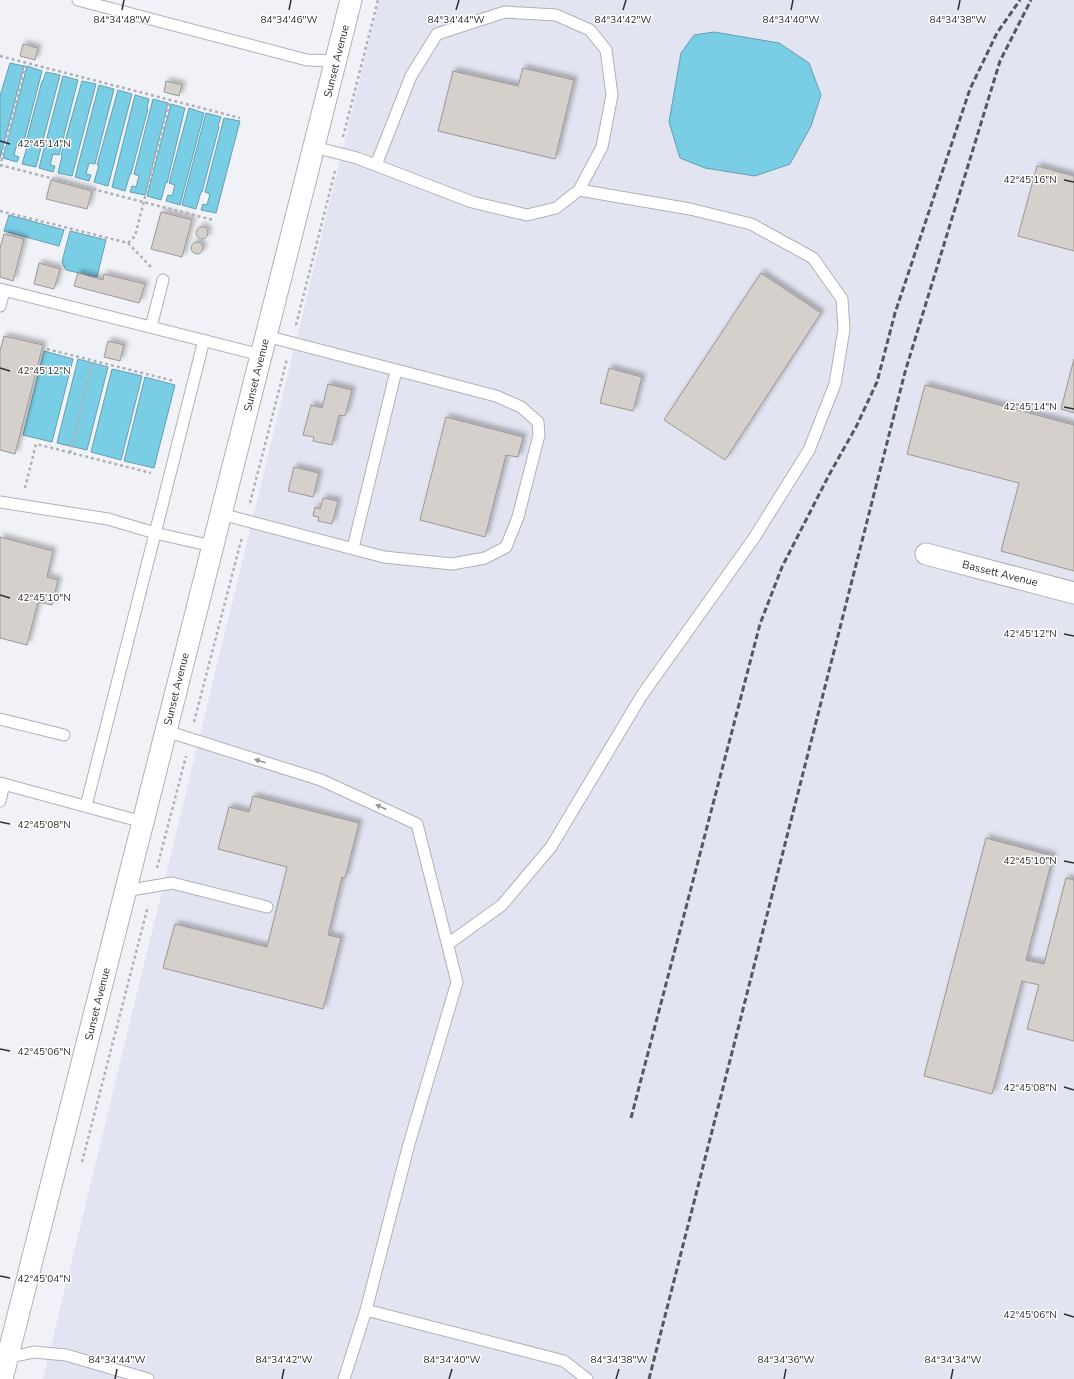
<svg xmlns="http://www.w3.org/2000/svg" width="1074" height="1379" font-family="'Nunito Sans',sans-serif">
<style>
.built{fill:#e2e4f1}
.water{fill:#79cee6;stroke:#639fb0}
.building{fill:#d6d0cc;stroke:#9d9794;filter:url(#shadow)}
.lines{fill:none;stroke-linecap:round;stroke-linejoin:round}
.service-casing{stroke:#b0b1b7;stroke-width:13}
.minor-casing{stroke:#b0b1b7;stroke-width:23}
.path{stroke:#b0b1b6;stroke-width:2.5;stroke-dasharray:3 3;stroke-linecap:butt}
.service{stroke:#fff;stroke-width:11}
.minor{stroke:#fff;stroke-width:21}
.rail{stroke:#58585c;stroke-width:3;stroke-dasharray:6 3;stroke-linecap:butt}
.oneway{fill:#989899}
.ticks{fill:none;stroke:#303033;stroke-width:1.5}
.labels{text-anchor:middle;stroke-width:3;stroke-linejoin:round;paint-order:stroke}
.street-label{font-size:11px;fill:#303033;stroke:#fff}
.ticks-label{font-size:10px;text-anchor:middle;fill:#303033;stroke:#fff;stroke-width:3;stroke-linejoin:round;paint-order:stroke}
</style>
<defs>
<filter id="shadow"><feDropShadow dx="3.5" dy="-3.5" stdDeviation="2" flood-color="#0004"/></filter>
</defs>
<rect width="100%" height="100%" fill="#f1f2f8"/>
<!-- built -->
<path class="built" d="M 379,0 L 1074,0 L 1074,1379 L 43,1379 Z"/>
<!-- water -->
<path class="water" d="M 714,32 L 779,43 L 809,63 L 821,95 L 811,126 L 790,164 L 755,176 L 705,168 L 680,158 L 669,122 L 681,53 L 694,35 Z
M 10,63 L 24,66 L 0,158 L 0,96 Z
M 27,66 L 42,71 L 23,145 L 17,144 L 14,155 L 19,157 L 17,162 L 3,158 Z
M 46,72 L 60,75 L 36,167 L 22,164 L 27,147 L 25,146 L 42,81 L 43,81 Z
M 63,76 L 78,80 L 59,155 L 53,154 L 50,165 L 55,166 L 53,172 L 39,168 Z
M 82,81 L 96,84 L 72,176 L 58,173 L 62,156 L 61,155 Z
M 99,85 L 114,89 L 95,164 L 89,163 L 86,174 L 91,175 L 89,181 L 75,177 Z
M 118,90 L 132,94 L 108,186 L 94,182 L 99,165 L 97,165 Z
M 135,95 L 149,99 L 147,108 L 148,109 L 131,174 L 130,174 L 125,191 L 112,187 Z
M 153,99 L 168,103 L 145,195 L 130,192 L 132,186 L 136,187 L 139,176 L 134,174 Z
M 171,104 L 185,108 L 167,183 L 166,182 L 161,200 L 147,196 Z
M 189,108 L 204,113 L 180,205 L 166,201 L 168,195 L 172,196 L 175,185 L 169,183 Z
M 206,113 L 221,117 L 218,126 L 219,127 L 202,192 L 201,192 L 196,209 L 182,205 Z
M 224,118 L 240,121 L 216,213 L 201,210 L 203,204 L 207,205 L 210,194 L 205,192 Z
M 9,215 L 64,230 L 59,246 L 4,231 Z
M 70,231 L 106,240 L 97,277 L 66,270 L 62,262 Z
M 44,351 L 73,359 L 52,442 L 23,435 Z
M 78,359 L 108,367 L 87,450 L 57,443 Z
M 112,369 L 142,376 L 121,460 L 91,452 Z
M 145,377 L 175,385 L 154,468 L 124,461 Z"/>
<!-- building -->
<path class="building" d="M 23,44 L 38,48 L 35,60 L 20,56 Z
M 523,68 L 574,80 L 555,159 L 438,131 L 453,71 L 518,86 Z
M 166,81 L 182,85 L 179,96 L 164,92 Z
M 1037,166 L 1074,176 L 1074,251 L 1018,236 Z
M 51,180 L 92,191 L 87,209 L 46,199 Z
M 161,212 L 192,220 L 182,257 L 151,249 Z
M196 233a6 6 0 1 1 12 0a6 6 0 1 1-12 0Z
M 4,234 L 24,239 L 13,281 L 0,277 L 0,248 Z
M191 248a6 6 0 1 1 12 0a6 6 0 1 1-12 0Z
M 39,263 L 60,269 L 54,289 L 34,284 Z
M 78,273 L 103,280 L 104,274 L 145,284 L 139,303 L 74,286 Z
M 761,273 L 821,313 L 725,460 L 664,420 Z
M 4,336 L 43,345 L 15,454 L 0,450 L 0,351 Z
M 108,341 L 124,345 L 120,361 L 104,357 Z
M 1074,359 L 1074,413 L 1061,409 Z
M 609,368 L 642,377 L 633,411 L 600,403 Z
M 328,384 L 352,390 L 345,416 L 339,415 L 332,445 L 313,441 L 314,437 L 303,435 L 311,405 L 322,408 Z
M 925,385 L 1074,425 L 1074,571 L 1001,551 L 1019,483 L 907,454 Z
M 446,417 L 523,437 L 518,457 L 506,455 L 485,537 L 420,520 Z
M 294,467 L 319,473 L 313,497 L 288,491 Z
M 323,498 L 338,501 L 332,524 L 318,521 L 319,517 L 313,516 L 315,507 L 320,509 Z
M 0,537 L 53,551 L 47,577 L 58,580 L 52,605 L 38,602 L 27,645 L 0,638 Z
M 253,796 L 359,823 L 345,878 L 342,877 L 328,935 L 341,938 L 323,1009 L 163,968 L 175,924 L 267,947 L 287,867 L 218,849 L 229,807 L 249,812 Z
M 986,838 L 1053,856 L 1026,960 L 1044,964 L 1066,878 L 1074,880 L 1074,1041 L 1027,1029 L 1039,985 L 1022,981 L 992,1094 L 924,1076 Z"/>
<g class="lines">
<defs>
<path id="service" d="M 78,0 L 307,60 L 336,61
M 314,147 L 357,158 L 472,202 L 527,215 L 556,208 L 579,190 L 602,147 L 612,95 L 606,50 L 590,30 L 556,15 L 505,12 L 437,34 L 411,76 L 376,165
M 0,289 L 261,355
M 0,306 L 4,291
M 151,327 L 163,280
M 0,502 L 108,519 L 155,533 L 212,546
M 221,514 L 384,557 L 452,564 L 485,558 L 506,547 L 518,517 L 539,435 L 538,422 L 521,407 L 496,396 L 266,336
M 353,548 L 396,371
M 0,719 L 64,735
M 166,731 L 321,780 L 417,824 L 457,982 L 409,1144 L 366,1310
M 0,783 L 143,822
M 0,801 L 4,784
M 86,806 L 204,340
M 125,891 L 172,883 L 267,907
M 448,944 L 502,905 L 551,847 L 642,695 L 754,538 L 809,450 L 835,384 L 844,329 L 842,299 L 813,258 L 751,224 L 690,209 L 579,190
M 7,1358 L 34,1352 L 66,1355 L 148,1379
M 344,1379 L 366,1310 L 564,1361 L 587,1379"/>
<path id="minor" d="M 926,554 L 1074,593
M 2,1379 L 351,0"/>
</defs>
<!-- service casing -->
<use href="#service" class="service-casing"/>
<!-- minor casing -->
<use href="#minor" class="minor-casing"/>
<!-- path -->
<path class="path" d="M 0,56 L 240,118
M 343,137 L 378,0
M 0,165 L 213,220
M 0,167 L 26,62
M 0,211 L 128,243 L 135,236 L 170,100
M 128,243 L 151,267
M 296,325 L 335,171
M 47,349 L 174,381
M 70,453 L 93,361
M 25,488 L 36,444 L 151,473
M 250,503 L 287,359
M 194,722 L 242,537
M 157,868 L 186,756
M 82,1162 L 148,906"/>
<!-- service -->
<use href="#service" class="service"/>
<!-- minor -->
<use href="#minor" class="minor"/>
<!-- rail -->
<path class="rail" d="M 631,1118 L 760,624 L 782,567 L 829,475 L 856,427 L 877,382 L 895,313 L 970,89 L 997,33 L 1020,0
M 649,1379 L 905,372 L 1000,61 L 1031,0"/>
</g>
<!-- one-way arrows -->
<defs><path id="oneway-solid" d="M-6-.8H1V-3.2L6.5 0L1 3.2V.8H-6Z"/></defs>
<g class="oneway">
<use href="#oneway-solid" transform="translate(260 761) rotate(-163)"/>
<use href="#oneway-solid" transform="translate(381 807) rotate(-156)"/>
</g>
<!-- ticks -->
<path class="ticks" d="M 122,10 L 124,0M 289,10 L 291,0M 456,10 L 459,0M 623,10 L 626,0M 791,10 L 793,0M 958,10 L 960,0M 0,141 L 10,144M 1064,180 L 1074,182M 0,368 L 10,371M 1064,407 L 1074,409M 0,595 L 10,598M 1064,634 L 1074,636M 0,822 L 10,824M 1064,861 L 1074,863M 0,1049 L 10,1051M 1064,1087 L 1074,1090M 0,1276 L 10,1278M 1064,1314 L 1074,1317M 115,1379 L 117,1369M 282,1379 L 284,1369M 449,1379 L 452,1369M 616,1379 L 619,1369M 784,1379 L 786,1369M 951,1379 L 953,1369"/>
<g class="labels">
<!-- street labels -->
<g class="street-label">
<text transform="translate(336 61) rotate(-76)" y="4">Sunset Avenue</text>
<text transform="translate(256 375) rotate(-76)" y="4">Sunset Avenue</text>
<text transform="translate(1000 573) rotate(14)" y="4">Bassett Avenue</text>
<text transform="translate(176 689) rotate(-76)" y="4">Sunset Avenue</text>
<text transform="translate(97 1004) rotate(-76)" y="4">Sunset Avenue</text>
</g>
</g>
<g class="ticks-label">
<text x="289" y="23">84°34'46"W</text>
<text x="122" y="23">84°34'48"W</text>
<text x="456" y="23">84°34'44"W</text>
<text x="623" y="23">84°34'42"W</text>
<text x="791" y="23">84°34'40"W</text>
<text x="958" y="23">84°34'38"W</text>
<text x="44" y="147">42°45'14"N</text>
<text x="1030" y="183">42°45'16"N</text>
<text x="44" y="374">42°45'12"N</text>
<text x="1030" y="410">42°45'14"N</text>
<text x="44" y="601">42°45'10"N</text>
<text x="1030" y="637">42°45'12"N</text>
<text x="44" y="828">42°45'08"N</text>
<text x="1030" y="864">42°45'10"N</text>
<text x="44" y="1055">42°45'06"N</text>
<text x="1030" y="1091">42°45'08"N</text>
<text x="44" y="1282">42°45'04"N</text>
<text x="1030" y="1318">42°45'06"N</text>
<text x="117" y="1363">84°34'44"W</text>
<text x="284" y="1363">84°34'42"W</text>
<text x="452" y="1363">84°34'40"W</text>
<text x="619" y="1363">84°34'38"W</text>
<text x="786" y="1363">84°34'36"W</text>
<text x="953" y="1363">84°34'34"W</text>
</g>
</svg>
